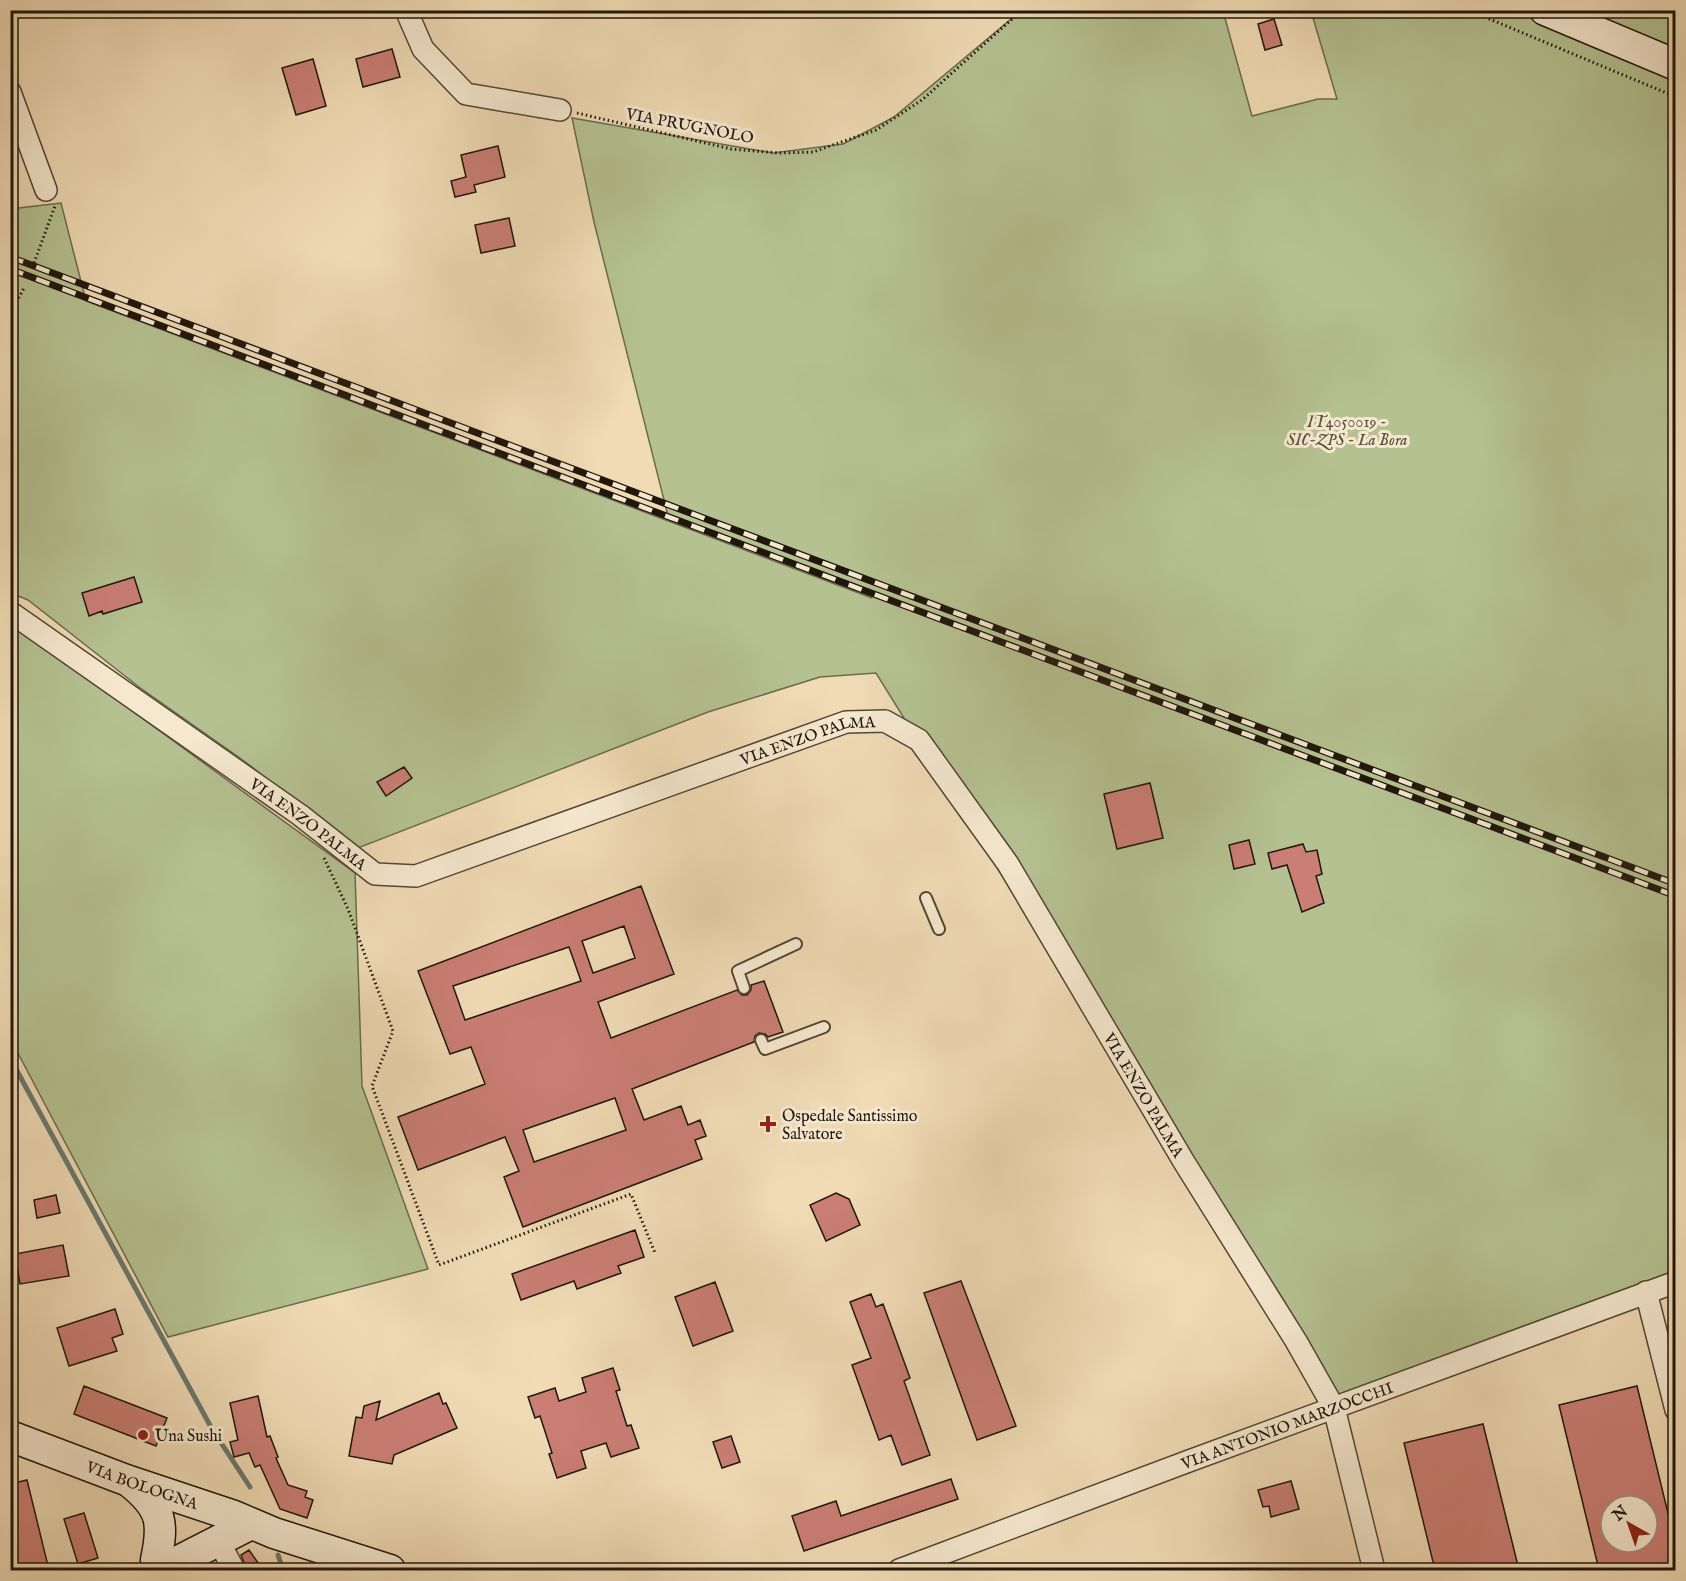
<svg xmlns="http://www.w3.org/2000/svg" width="1686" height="1581" font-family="'IM FELL English',serif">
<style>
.green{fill:#b5c191;stroke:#6a6c4e;stroke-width:1.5}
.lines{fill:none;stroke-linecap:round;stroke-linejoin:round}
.stream{stroke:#69796d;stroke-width:5}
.building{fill:#ca7e74;stroke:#1f160c;stroke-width:1.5;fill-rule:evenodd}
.lane-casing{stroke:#534736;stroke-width:14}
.street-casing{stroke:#534736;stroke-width:24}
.secondary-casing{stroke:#1f160c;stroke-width:33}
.path{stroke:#1f160c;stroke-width:3;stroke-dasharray:1.5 3;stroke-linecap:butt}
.lane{stroke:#f5e8cf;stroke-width:10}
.street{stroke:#f5e8cf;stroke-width:21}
.secondary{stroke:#f5e8cf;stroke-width:30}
.rail-casing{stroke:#1f160c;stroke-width:7}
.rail{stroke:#f5e8cf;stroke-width:4.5;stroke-dasharray:14;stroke-linecap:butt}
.poi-dot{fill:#8f2418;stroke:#f5e8cf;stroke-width:2}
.labels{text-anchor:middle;stroke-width:6;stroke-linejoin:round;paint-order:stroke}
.street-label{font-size:16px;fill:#1f160c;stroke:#f5e8cf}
.park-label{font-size:16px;font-style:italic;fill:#54523b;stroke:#f5e8cf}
.poi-label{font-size:16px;fill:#1f160c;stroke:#f5e8cf;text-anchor:start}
</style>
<rect width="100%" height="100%" fill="#f0dbb5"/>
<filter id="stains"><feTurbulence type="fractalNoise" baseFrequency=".00333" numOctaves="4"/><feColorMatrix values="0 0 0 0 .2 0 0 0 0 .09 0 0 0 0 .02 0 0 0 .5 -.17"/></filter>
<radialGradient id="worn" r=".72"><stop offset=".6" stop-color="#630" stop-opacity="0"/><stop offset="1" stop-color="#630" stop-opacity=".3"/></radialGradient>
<!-- green -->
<path class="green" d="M 1022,10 L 1223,11 L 1252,116 L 1318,99 L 1337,99 L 1311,11 L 1675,11 L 1675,1278 L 1353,1392 L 1325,1396 L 876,673 L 820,677 L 708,712 L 358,848 L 240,758 L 139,687 L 28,600 L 11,593 L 10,209 L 61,203 L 86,301 L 872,598 L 668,516 L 594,222 L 572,118 L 773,153 L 843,144 L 894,117 Z
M 10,622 L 355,873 L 362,1086 L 428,1269 L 168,1337 L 11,1040 Z"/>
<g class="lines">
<!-- stream -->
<path class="stream" d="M 10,1058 L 212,1429 L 250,1487
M 278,1555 L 283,1570"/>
</g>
<!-- building -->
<path class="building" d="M 1274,19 L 1282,45 L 1265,50 L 1258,24 Z
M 392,49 L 400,77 L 363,87 L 356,59 Z
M 313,59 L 326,106 L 296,115 L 282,68 Z
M 498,146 L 505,177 L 474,185 L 476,192 L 455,197 L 451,181 L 466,177 L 461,155 Z
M 509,218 L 515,246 L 481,253 L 475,225 Z
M 134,577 L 142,602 L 103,614 L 102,611 L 89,616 L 82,593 Z
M 404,767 L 412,778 L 386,796 L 377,782 Z
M 1150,783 L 1163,838 L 1117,849 L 1104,794 Z
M 1249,840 L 1255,864 L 1234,869 L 1229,845 Z
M 1303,844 L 1306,852 L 1317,850 L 1322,874 L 1316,876 L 1324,903 L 1302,912 L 1287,865 L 1272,869 L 1268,853 Z
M 641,886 L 674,974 L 598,1002 L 611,1038 L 737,990 L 742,995 L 747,995 L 751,990 L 751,985 L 764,981 L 783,1032 L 768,1037 L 765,1034 L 759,1033 L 755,1036 L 754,1042 L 632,1089 L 644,1120 L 681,1106 L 688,1125 L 700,1120 L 706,1136 L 695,1140 L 702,1159 L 523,1227 L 504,1177 L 519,1171 L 505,1137 L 418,1170 L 398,1117 L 485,1084 L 471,1047 L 450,1054 L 418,971 ZM 624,926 L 635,958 L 593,973 L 582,941 ZM 569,947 L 581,981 L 465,1020 L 453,986 ZM 615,1098 L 626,1130 L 534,1162 L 523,1130 Z
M 836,1193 L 849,1199 L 860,1225 L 826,1241 L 810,1205 Z
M 56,1195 L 60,1213 L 37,1218 L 34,1200 Z
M 635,1230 L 644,1257 L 618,1266 L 621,1273 L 577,1289 L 574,1281 L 521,1300 L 512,1274 Z
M 63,1245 L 69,1276 L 20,1284 L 15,1254 Z
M 961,1281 L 1016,1426 L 977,1440 L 924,1293 Z
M 715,1282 L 733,1331 L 693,1346 L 675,1297 Z
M 871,1294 L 876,1307 L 883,1304 L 910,1378 L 904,1381 L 930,1455 L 902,1465 L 891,1435 L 879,1440 L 852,1365 L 871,1358 L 850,1302 Z
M 115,1309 L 123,1334 L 112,1338 L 117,1351 L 69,1366 L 57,1328 Z
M 613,1368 L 620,1390 L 616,1391 L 627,1426 L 631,1425 L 639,1448 L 611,1457 L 606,1443 L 581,1451 L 586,1468 L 557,1478 L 549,1454 L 552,1453 L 540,1416 L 535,1418 L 528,1397 L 555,1388 L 559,1401 L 586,1392 L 582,1378 Z
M 84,1386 L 167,1418 L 156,1446 L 74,1414 Z
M 1637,1386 L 1676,1546 L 1676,1570 L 1599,1570 L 1559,1405 ZM 1611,1506 L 1647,1506 L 1647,1542 L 1611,1542 Z
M 439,1393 L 443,1404 L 446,1403 L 457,1428 L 394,1455 L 392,1464 L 349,1456 L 356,1417 L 362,1418 L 364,1406 L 380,1401 L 376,1420 Z
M 258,1396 L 267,1437 L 270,1436 L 278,1457 L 276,1458 L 288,1485 L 307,1491 L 305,1497 L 313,1500 L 307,1518 L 280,1509 L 260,1465 L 255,1467 L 249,1453 L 234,1457 L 230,1442 L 238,1440 L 230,1403 Z
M 1483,1424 L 1519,1570 L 1435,1570 L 1404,1443 Z
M 731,1436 L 740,1462 L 722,1468 L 713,1442 Z
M 951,1479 L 958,1499 L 804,1551 L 792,1516 L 836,1501 L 841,1516 Z
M 27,1480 L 49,1570 L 10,1570 L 10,1484 Z
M 1291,1481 L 1299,1509 L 1271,1517 L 1269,1506 L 1263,1507 L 1258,1490 Z
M 84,1513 L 98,1558 L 78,1564 L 64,1519 Z
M 249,1550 L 263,1570 L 247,1570 L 241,1555 Z"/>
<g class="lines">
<defs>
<path id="lane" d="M 926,898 L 939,929
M 744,988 L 738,971 L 796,944
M 761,1040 L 765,1049 L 824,1027"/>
<g id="street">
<path d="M 406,10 L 423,49 L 466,94 L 560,110"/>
<path d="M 10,92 L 46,190"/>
<path id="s1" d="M 10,612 L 300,815 L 375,874 L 416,876 L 846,722 L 885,721 L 919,740 L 1008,864 L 1184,1162 L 1296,1341 L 1334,1408 L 1374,1570"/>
<path d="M 1646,1292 L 1676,1410"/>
<path d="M 219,1542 L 234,1570"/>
<path id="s2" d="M 899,1570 L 1189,1461 L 1676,1282"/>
</g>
<g id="secondary">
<path d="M 1545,10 L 1676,65"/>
<path id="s3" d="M 10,1436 L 126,1480 L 234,1516 L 274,1533 L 390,1570"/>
<path d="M 131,1483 C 162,1508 164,1523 156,1560"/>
<path d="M 161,1570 L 251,1524"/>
</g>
</defs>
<!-- lane casing -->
<use href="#lane" class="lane-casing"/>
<!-- street casing -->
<use href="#street" class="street-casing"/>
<!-- secondary casing -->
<use href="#secondary" class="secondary-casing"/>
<!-- path -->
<path class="path" d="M 1468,10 L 1676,97
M 577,113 L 731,149 L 779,153 L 813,152 L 876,130 L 922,100 L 1022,10
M 34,263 L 55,206
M 10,314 L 24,288
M 324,858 L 348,909 L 393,1031 L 372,1086 L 439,1265 L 631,1194 L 655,1253
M 867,1570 L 882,1565"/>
<!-- lane -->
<use href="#lane" class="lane"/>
<!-- street -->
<use href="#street" class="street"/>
<!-- secondary -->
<use href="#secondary" class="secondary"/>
<defs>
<path id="rail" d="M 10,257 L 1676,884
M 10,269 L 1676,896"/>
</defs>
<!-- rail casing -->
<use href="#rail" class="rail-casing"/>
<!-- rail -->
<use href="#rail" class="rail"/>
</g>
<!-- markers -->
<g class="poi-dot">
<path d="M765 1115h6v6h6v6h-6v6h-6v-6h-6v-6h6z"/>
<circle cx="143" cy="1435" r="6"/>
</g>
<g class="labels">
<!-- street labels -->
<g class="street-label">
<text transform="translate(690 125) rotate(11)" y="6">VIA PRUGNOLO</text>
<text dy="6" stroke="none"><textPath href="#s1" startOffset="906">VIA ENZO PALMA</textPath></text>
<text dy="6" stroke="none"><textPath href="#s1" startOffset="366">VIA ENZO PALMA</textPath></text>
<text dy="6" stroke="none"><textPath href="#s1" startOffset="1446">VIA ENZO PALMA</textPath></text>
<text dy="6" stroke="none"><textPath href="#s2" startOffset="414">VIA ANTONIO MARZOCCHI</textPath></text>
<text dy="6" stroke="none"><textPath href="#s3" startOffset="141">VIA BOLOGNA</textPath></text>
</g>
<!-- park labels -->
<g class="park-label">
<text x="1347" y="427">IT4050019 -<tspan x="1347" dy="18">SIC-ZPS - La Bora</tspan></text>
</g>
<!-- poi labels -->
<g class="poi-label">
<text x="782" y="1121">Ospedale Santissimo<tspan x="782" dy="18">Salvatore</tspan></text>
<text x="155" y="1441">Una Sushi</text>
</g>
</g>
<!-- margin -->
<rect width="1686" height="1581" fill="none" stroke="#f0dbb5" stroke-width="36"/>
<rect x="12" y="12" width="1662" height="1557" fill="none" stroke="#1f160c" stroke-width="3"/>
<rect x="18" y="18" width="1650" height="1545" fill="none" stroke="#1f160c" stroke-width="1.5"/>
<!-- north arrow -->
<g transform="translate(1629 1524) rotate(320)"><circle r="28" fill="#f5e8cf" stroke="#9f9481" stroke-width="1.5"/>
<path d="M0-4.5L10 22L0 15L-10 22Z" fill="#8f2418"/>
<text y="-9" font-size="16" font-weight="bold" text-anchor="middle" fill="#1f160c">N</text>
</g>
<rect width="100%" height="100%" filter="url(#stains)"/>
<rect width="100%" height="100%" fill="url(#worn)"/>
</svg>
